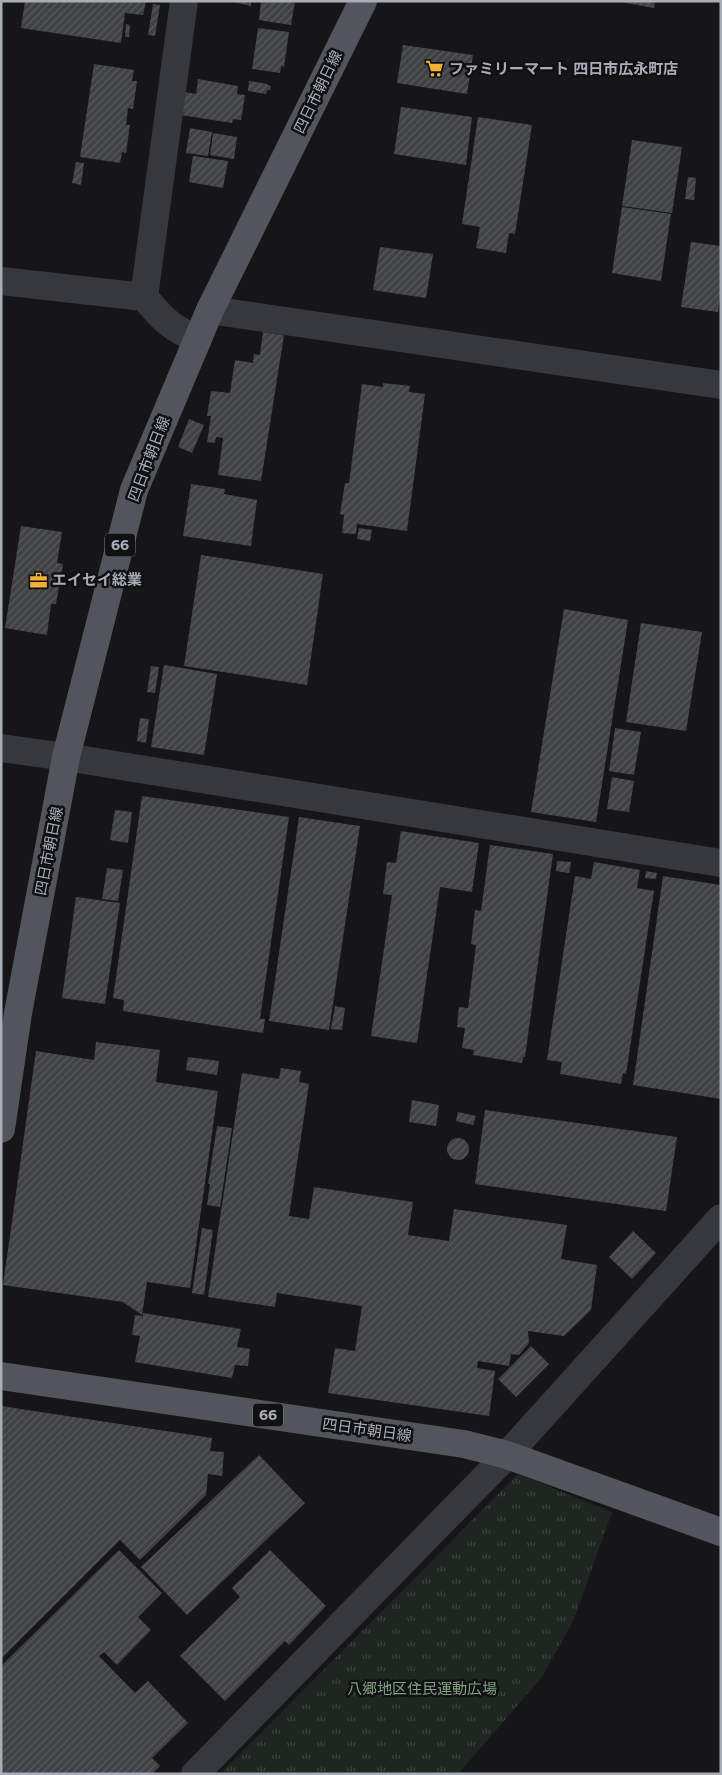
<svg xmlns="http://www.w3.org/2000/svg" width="722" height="1775" font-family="Montserrat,'Noto Sans JP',sans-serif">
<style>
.grass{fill:url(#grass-tufts)}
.building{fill:url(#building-hatch)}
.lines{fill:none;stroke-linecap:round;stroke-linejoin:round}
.minor{stroke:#37383d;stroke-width:28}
.major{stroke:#53555c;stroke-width:28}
.labels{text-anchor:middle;stroke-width:5;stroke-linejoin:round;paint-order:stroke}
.shield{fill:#111113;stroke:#7b7e86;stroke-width:1}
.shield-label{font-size:14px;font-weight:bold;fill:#a8adb8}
.poi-label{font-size:15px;font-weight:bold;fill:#a8adb8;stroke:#111113;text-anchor:start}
.street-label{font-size:15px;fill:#a8adb8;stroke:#111113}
.park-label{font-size:15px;fill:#7fa381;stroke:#111113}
</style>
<defs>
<pattern id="grass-tufts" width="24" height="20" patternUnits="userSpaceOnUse" patternTransform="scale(1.25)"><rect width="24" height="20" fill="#1e261f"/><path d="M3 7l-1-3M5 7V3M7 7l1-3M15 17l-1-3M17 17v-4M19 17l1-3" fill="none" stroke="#3c433d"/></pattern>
<pattern id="building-hatch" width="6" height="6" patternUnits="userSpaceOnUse" patternTransform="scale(1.25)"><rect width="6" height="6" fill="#404145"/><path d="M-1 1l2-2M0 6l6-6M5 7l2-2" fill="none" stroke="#595a5e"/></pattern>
</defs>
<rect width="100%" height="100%" fill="#161618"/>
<!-- grass -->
<path class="grass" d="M 518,1474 L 612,1512 L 574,1619 L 542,1677 L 458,1774 L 220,1774 Z"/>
<!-- building -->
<path class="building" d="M 25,1 L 146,1 L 143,15 L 125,13 L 121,43 L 21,28 Z
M 229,1 L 251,1 L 251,6 Z
M 261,1 L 295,1 L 291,25 L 259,20 Z
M 615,1 L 655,1 L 654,8 Z
M 153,4 L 160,5 L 155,36 L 148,35 Z
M 126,24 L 130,25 L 129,37 L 125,37 Z
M 258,28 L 289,32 L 284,67 L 281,66 L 280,73 L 252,69 Z
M 403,45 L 473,55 L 467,94 L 397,83 Z
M 94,64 L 134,70 L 132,81 L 137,81 L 133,109 L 128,108 L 126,125 L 130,125 L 126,153 L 122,152 L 120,163 L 80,157 Z
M 198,79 L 238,86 L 237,94 L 245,95 L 241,120 L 233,119 L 232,123 L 181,115 L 185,92 L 196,94 Z
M 249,81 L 268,84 L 267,85 L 271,86 L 270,90 L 267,90 L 266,94 L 248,91 Z
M 401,107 L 472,117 L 466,165 L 394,154 Z
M 478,117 L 532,125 L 515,234 L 509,233 L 506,253 L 476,248 L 480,227 L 462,224 Z
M 190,128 L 212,132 L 208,156 L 186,153 Z
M 213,133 L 237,137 L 234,159 L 210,155 Z
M 632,140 L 682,147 L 672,213 L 622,206 Z
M 193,156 L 228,161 L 223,188 L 189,182 Z
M 76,162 L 84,163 L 81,185 L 72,183 Z
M 688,177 L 696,178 L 694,200 L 685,199 Z
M 622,207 L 671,214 L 661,281 L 612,273 Z
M 691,242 L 721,246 L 721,290 L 718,312 L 681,307 Z
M 380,247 L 433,254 L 426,298 L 373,290 Z
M 263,332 L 284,335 L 261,481 L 218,475 L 223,438 L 216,437 L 215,443 L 207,442 L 211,416 L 207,416 L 211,391 L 230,393 L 235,360 L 253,363 L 254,354 L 260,355 Z
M 383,383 L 410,386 L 409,392 L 425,394 L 407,531 L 357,524 L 356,534 L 342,533 L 344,515 L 340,514 L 345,483 L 349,483 L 362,384 L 383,387 Z
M 189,419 L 204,425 L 192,453 L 178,447 Z
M 191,484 L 225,489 L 224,494 L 257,500 L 251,546 L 183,536 Z
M 21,526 L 62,532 L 57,563 L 63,564 L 56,604 L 51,604 L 47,635 L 5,628 Z
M 359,528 L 372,530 L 370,541 L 357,539 Z
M 201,555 L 323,574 L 307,685 L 184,666 Z
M 564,609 L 628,620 L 596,822 L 531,812 Z
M 641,623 L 702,632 L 686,731 L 626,722 Z
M 164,665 L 217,674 L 204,755 L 151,747 Z
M 151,666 L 159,667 L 155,693 L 147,692 Z
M 140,718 L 149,719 L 146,743 L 137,741 Z
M 615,728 L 641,732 L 634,775 L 609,771 Z
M 612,777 L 634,781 L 629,812 L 607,809 Z
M 142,796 L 289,817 L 260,1019 L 265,1019 L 263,1033 L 123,1011 L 124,1000 L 113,998 Z
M 115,810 L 132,812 L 128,843 L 110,840 Z
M 299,817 L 360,826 L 329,1030 L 269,1021 Z
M 401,831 L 479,843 L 472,892 L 440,887 L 417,1043 L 371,1036 L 392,895 L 383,894 L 387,862 L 396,863 Z
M 490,845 L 553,854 L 525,1057 L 523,1057 L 522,1063 L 473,1055 L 474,1050 L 462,1048 L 465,1028 L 457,1027 L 459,1007 L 468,1008 L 476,945 L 471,944 L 475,910 L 481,911 Z
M 557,861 L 571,862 L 569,873 L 556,871 Z
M 594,862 L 640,870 L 637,888 L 654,891 L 626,1074 L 623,1073 L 621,1084 L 560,1074 L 562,1062 L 547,1060 L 575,876 L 591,879 Z
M 107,868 L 123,870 L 118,901 L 102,899 Z
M 646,871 L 657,873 L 656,879 L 645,878 Z
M 663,876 L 721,885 L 721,1099 L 633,1085 Z
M 76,897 L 120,903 L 105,1004 L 62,998 Z
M 335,1006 L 345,1008 L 342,1030 L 331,1029 Z
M 96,1042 L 160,1050 L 156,1082 L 218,1091 L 190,1288 L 147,1282 L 142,1315 L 123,1302 L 3,1285 L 36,1051 L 94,1060 Z
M 188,1057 L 219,1061 L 217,1075 L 186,1070 Z
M 281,1068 L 301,1071 L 299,1082 L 309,1084 L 289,1216 L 309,1219 L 314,1187 L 413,1202 L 408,1235 L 449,1241 L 454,1209 L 567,1225 L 561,1259 L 597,1265 L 591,1310 L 564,1336 L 528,1331 L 529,1343 L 519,1355 L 511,1354 L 509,1366 L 478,1361 L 477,1368 L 495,1371 L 489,1416 L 328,1393 L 335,1348 L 355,1351 L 362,1306 L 277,1293 L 275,1307 L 208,1297 L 242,1073 L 279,1079 Z
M 412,1100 L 439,1105 L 436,1126 L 409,1122 Z
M 485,1110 L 677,1137 L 666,1211 L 475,1184 Z
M 458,1112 L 476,1116 L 473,1125 L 456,1121 Z
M 217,1126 L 232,1128 L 220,1207 L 207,1205 L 210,1184 L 208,1184 Z
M447 1149a11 11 0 1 1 22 0a11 11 0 1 1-22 0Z
M 202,1228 L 213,1230 L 204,1295 L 192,1293 Z
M 633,1231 L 656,1253 L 632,1279 L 609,1257 Z
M 143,1313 L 241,1329 L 237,1347 L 250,1349 L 248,1366 L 235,1365 L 232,1378 L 135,1362 L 140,1336 L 132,1335 L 135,1315 L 142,1316 L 142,1320 Z
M 531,1346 L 549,1364 L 516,1397 L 498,1379 Z
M 1,1406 L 212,1438 L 210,1451 L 224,1452 L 222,1476 L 208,1474 L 206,1495 L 140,1560 L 120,1540 L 1,1659 Z
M 259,1455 L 305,1503 L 187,1615 L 141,1567 Z
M 119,1550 L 162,1593 L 138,1617 L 151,1630 L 117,1665 L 104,1652 L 99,1656 L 135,1693 L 148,1681 L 188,1723 L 152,1758 L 160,1766 L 152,1774 L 1,1774 L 1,1666 Z
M 270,1550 L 326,1606 L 289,1645 L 285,1641 L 225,1701 L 180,1656 L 240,1597 L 232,1588 Z"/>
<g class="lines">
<!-- minor -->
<path class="minor" d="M 1,281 L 144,297 C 162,318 171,329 198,339
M 144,297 L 184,1
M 210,310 L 721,385
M 1,748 L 66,757 L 721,863
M 195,1774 L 507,1455 L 721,1218"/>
<!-- major -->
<path class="major" d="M 1,1129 L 18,1013 L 66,757 L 134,490 L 210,310 L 363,1
M 1,1376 L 464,1444 L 507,1455 L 721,1532"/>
</g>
<!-- icons -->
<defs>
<symbol id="supermarket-bare" viewBox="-9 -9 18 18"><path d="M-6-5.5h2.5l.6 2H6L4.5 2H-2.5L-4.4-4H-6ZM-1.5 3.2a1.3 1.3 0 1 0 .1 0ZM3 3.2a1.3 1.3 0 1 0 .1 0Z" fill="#f2b134" stroke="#111113" stroke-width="2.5" paint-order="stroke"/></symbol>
<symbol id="office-bare" viewBox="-9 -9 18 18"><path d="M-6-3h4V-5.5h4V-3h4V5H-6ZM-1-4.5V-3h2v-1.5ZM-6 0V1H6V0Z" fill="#f2b134" stroke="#111113" stroke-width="2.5" paint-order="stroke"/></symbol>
</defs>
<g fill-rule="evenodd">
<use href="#supermarket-bare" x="422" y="56" width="25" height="25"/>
<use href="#office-bare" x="26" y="568" width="25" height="25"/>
</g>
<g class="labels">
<!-- shield labels -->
<g class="shield">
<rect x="105" y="533.5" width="30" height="23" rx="4"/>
<rect x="253" y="1403.5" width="30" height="23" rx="4"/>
</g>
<g class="shield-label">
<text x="120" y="550">66</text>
<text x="268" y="1420">66</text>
</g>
<!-- poi labels -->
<g class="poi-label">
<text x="449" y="74">ファミリーマート 四日市広永町店</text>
<text x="52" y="585">エイセイ総業</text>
</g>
<!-- street labels -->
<g class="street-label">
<text transform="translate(318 92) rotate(-64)" y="5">四日市朝日線</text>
<text transform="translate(149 459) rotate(-69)" y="5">四日市朝日線</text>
<text transform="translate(49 851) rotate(-79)" y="5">四日市朝日線</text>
<text transform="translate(367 1430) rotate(8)" y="5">四日市朝日線</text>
</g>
<!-- park labels -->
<g class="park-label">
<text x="422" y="1694">八郷地区住民運動広場</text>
</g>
</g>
<!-- border -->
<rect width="722" height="1775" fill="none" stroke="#a8adb8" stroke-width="5"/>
</svg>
